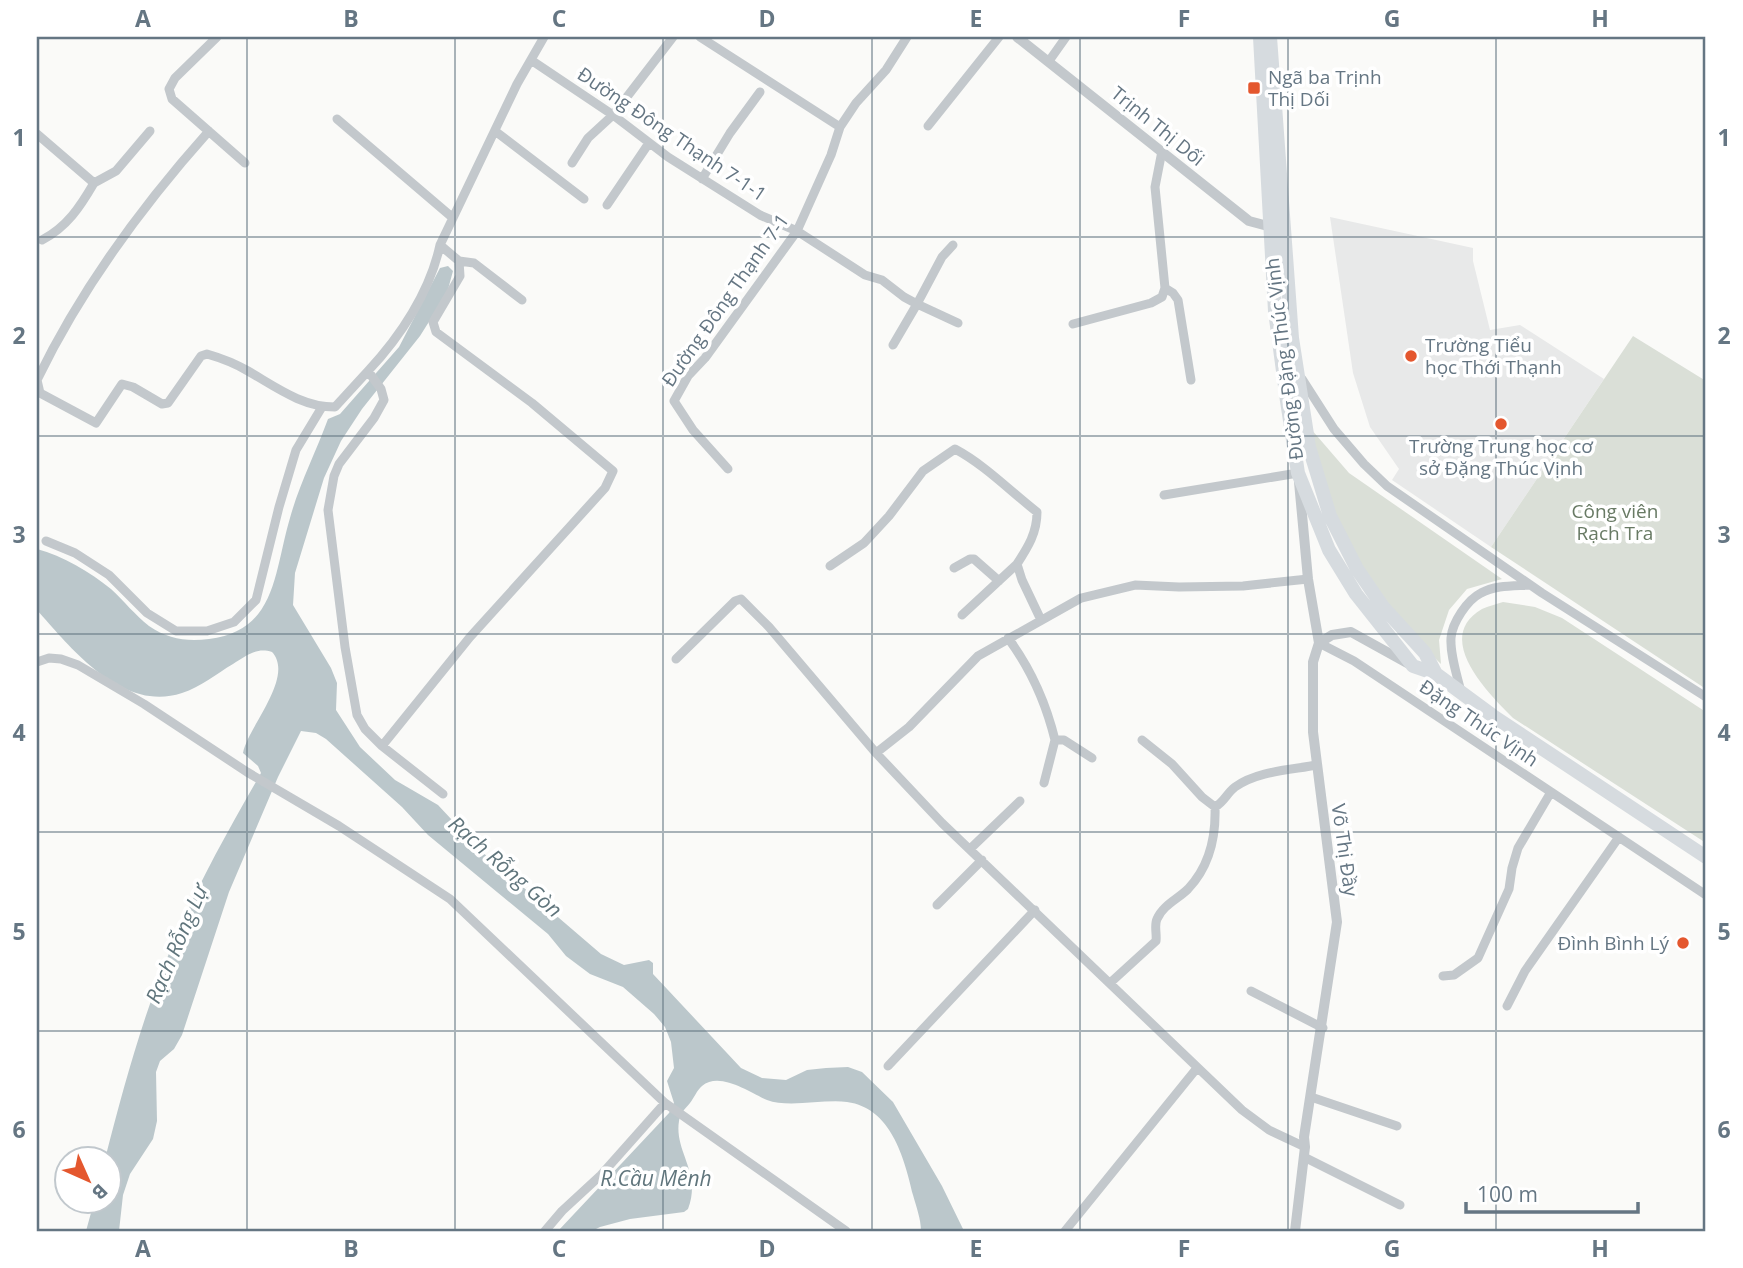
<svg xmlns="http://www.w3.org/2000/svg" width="1743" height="1268" font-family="'Open Sans',sans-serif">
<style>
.built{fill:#e8e9e9}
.green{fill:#dadfd7}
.water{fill:#bbc7cb}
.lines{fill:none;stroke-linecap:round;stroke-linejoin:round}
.minor{stroke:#c3c8cc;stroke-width:9}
.tertiary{stroke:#c3c8cc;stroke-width:10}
.primary{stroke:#d6dbdf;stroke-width:14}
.grid{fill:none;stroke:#657683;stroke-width:2;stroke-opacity:0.55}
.poi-dot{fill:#e4572e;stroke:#fff;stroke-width:2.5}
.labels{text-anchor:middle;stroke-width:7;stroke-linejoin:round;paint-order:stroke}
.poi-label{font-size:19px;fill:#657683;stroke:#fff;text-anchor:start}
.street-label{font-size:19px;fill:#657683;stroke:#fff}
.park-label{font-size:19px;fill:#687a64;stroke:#fff}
.water-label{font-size:21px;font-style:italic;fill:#60757c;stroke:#fff}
.neatline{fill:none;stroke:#657683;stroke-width:2.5}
.grid-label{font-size:23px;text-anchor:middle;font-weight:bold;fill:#657683}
</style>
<rect width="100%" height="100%" fill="#fafaf8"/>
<!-- built -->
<path class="built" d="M 1330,217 L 1473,248 L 1473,261 L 1490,330 L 1520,325 L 1604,379 L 1491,547 L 1392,480 L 1399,469 L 1370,427 L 1353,373 Z"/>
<!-- green -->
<path class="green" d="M 1633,336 L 1706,381 L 1706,689 L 1491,547 Z
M 1311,429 L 1349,473 L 1502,579 L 1467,589 L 1449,610 L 1439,640 L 1441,664 C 1392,617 1344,559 1325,492 C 1319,472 1316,450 1311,429 Z
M 1503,602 L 1535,607 L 1562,618 L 1706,712 L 1706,843 L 1513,718 C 1489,694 1432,638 1482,609 C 1488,606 1497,604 1503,602 Z"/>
<!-- water -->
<path class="water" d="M 448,266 L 453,271 L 447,293 L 420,336 L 362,409 L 341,441 L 324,478 L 295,573 L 293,605 L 331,668 L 337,683 L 336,710 L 360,747 L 395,780 L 438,805 L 481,851 L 601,954 L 624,965 L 649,960 L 653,963 L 653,974 L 741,1068 L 762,1078 L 786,1080 L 807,1070 L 826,1068 L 848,1067 L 862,1072 L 893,1102 L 942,1186 L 964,1231 L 921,1231 C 921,1219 916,1206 913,1195 C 904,1157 891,1108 847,1102 C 824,1099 788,1108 767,1100 C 750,1093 720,1071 702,1086 C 697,1090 694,1098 690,1103 C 685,1109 680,1113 679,1121 C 674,1152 702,1172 688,1209 L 684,1212 L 630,1219 L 600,1227 L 592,1231 L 558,1231 L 669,1113 L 674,1103 L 667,1081 L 674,1068 L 671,1042 L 665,1027 L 654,1014 L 623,987 L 590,974 L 566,956 L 548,934 L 428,835 L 402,807 L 326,739 L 316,733 L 301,731 L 278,777 L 229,892 L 182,1035 L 174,1049 L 160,1061 L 156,1072 L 157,1121 L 153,1139 L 130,1174 L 123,1195 L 119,1231 L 86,1231 L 94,1202 L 108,1202 L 108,1160 L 105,1159 C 125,1081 146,1004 179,930 C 202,876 232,824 261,773 L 258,766 L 243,753 C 248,727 295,677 272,652 C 256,647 246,656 233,664 C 216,674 201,687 182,693 C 122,713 71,648 37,610 L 37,549 C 63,556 90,572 111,589 C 124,601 135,615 149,626 C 168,639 187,642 209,639 C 277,631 274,571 290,518 C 299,485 316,452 328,419 L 340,414 L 399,347 L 440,268 Z"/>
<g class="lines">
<!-- minor -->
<path class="minor" d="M 217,37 L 175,78 L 169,89 L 172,99 L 245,163
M 700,37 L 840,127
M 531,60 L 613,115 L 668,157 L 760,215 L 797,231 L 865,275 L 882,280 L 904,297 L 917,304 L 942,257 L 953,245
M 1049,61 L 1066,37
M 337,119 L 453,218
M 928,126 L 999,37
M 495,131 L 584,199
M 37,134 L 94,183 C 80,207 67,227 42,240
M 572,163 L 588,138 L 613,115 L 673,37
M 702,179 L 730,133 L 760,92
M 94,183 L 116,171 L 150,131
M 607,205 L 649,143
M 459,261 L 474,263 L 522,300
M 1165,288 L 1173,293 L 1178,300 L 1191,380
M 1073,324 L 1151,303 L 1162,297 L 1165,288 L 1155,187 L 1162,151
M 893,345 L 917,304 L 958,323
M 1302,379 L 1334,429 L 1364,464 L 1387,486 L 1542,593 L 1706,697
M 37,380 L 40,393 L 96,423 L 122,384 L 133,387 L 162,404 L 168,403 L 201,356 L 207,354 C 221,358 236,364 248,371 C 276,387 302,407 335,407 L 368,371
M 37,380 C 81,289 142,206 209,131
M 728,469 L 693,430 L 674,401 L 688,376 L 705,358 L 797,231 L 831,155 L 840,127 L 856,103 L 886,70 L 907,37
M 1164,495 L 1298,473
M 46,541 L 75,553 L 109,575 L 147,613 L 176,631 L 207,631 L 234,622 L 256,600 L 279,507 L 296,450 L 322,407
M 830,566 L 864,543 L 889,516 L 923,471 L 955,449 C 985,465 1010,491 1037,512 C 1037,533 1028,547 1017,564 L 1022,580 L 1041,620
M 954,568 L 970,559 L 974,559 L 999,581
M 962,615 L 1017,564
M 1008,638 C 1031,669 1046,703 1055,740 L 1064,740 L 1092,758
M 1319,643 L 1354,661 L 1706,895
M 676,659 L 735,601 L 741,599 L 769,627 L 876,753 L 942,823 L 1242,1110 L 1269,1130 L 1305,1147
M 37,662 L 49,658 L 61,659 L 78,665 L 144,704 L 247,772 L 339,826 L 450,899 L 665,1103 L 846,1231
M 1461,692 C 1457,675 1450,655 1451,638 C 1452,623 1467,600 1481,593 C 1495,585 1514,586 1529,585
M 1142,740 L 1172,764 L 1202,797 L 1215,807 C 1224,802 1227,793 1235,787 C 1257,771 1290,770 1317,765
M 382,746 L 470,637 L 605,488 L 613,471 L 532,403 L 436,332 L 433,322 L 460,276 L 459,261 L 440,245
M 876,753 L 909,727 L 978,656 L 1081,598 L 1135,585 L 1179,587 L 1243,586 L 1308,579
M 1044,783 L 1055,740
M 443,794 L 382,746 L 365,729 L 357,715 L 345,647 L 328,510 L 334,476 L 339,464 L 374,418 L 384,400 L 381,389 L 368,371 C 400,337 430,292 440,245 L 517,84 L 544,37
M 970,849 L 1020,801
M 937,905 L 982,860
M 1443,976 L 1454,975 L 1478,958 L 1509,889 L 1512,868 L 1518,848 L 1551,792
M 1110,983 L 1156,941 C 1157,934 1154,925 1157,919 C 1163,905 1178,899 1188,889 C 1210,866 1216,837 1215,807
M 1251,991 L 1323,1028
M 1507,1006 L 1525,971 L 1619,837
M 888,1066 L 1035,910
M 1311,1097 L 1397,1126
M 1304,1157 L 1400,1205
M 545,1231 L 562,1211 L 601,1175 L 665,1103
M 1065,1231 L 1197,1068"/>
<!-- tertiary -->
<path class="tertiary" d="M 1017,37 L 1249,221 L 1275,228
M 1319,643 L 1332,635 L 1351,632 L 1407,663
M 1295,1231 L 1305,1147 L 1304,1137 L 1337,922 L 1313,732 L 1313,662 L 1319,643 L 1308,579 L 1299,482"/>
<!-- primary -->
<path class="primary" d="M 1260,37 L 1275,311 L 1287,401 L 1298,473 L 1329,550 L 1356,594 L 1413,666 L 1436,674 L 1493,716 L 1706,857
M 1270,37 L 1292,338 L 1309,447 L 1330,516 L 1357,569 L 1383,607 L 1425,653 L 1436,674"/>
</g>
<!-- grid -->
<path class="grid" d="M 247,37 L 247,1231M 455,37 L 455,1231M 663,37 L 663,1231M 872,37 L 872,1231M 1080,37 L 1080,1231M 1288,37 L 1288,1231M 1496,37 L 1496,1231M 37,237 L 1706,237M 37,436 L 1706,436M 37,634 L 1706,634M 37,832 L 1706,832M 37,1031 L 1706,1031"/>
<!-- markers -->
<g class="poi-dot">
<rect x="1247" y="81" width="14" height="14" rx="3.5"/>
<circle cx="1411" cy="356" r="7"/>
<circle cx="1501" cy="424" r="7"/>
<circle cx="1683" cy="943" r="7"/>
</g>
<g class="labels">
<!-- poi labels -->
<g class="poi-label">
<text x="1268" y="84">Ngã ba Trịnh<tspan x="1268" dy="22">Thị Dối</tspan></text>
<text x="1425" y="352">Trường Tiểu<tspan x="1425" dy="22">học Thới Thạnh</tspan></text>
<text x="1501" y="453" text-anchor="middle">Trường Trung học cơ<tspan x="1501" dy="22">sở Đặng Thúc Vịnh</tspan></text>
<text x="1669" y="950" text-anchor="end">Đình Bình Lý</text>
</g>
<!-- street labels -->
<g class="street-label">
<text transform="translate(1158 126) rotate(39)" y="7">Trịnh Thị Dối</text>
<text transform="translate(672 134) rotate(34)" y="7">Đường Đông Thạnh 7-1-1</text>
<text transform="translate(725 300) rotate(-55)" y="7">Đường Đông Thạnh 7-1</text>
<text transform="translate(1284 359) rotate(-97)" y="7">Đường Đặng Thúc Vịnh</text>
<text transform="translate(1479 723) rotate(34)" y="7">Đặng Thúc Vịnh</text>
<text transform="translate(1345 850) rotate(82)" y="7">Võ Thị Đầy</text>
</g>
<!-- park labels -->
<g class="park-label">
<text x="1615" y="518">Công viên<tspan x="1615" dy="22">Rạch Tra</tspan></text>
</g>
<!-- water labels -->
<g class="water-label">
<text transform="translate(505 867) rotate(41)" y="7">Rạch Rỗng Gòn</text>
<text transform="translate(177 944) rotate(-67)" y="7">Rạch Rỗng Lự</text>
<text x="656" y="1186">R.Cầu Mênh</text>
</g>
</g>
<!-- border -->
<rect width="1743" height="1268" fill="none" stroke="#ffffff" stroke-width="77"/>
<!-- north arrow -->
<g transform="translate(88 1180) rotate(135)"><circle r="33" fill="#ffffff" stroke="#c1c8cd" stroke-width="2"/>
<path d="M0-5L12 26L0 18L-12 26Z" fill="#e4572e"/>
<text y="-10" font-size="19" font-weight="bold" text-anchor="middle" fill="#657683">B</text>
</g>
<!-- scale -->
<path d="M1466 1202v10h172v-10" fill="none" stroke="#657683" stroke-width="3.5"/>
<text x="1477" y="1202" font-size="21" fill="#657683" stroke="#ffffff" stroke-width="5" paint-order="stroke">100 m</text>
<rect x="38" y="38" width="1666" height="1192" class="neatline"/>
<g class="grid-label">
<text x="143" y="27">A</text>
<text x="351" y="27">B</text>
<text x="559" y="27">C</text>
<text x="767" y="27">D</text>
<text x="976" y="27">E</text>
<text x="1184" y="27">F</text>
<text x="1392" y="27">G</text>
<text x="1600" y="27">H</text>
<text x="19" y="146">1</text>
<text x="1724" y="146">1</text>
<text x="19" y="344">2</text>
<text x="1724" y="344">2</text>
<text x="19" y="543">3</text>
<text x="1724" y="543">3</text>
<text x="19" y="741">4</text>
<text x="1724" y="741">4</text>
<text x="19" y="940">5</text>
<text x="1724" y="940">5</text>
<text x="19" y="1138">6</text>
<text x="1724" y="1138">6</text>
<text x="143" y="1257">A</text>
<text x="351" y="1257">B</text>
<text x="559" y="1257">C</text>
<text x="767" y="1257">D</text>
<text x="976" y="1257">E</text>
<text x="1184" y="1257">F</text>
<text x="1392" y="1257">G</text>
<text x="1600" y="1257">H</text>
</g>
</svg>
